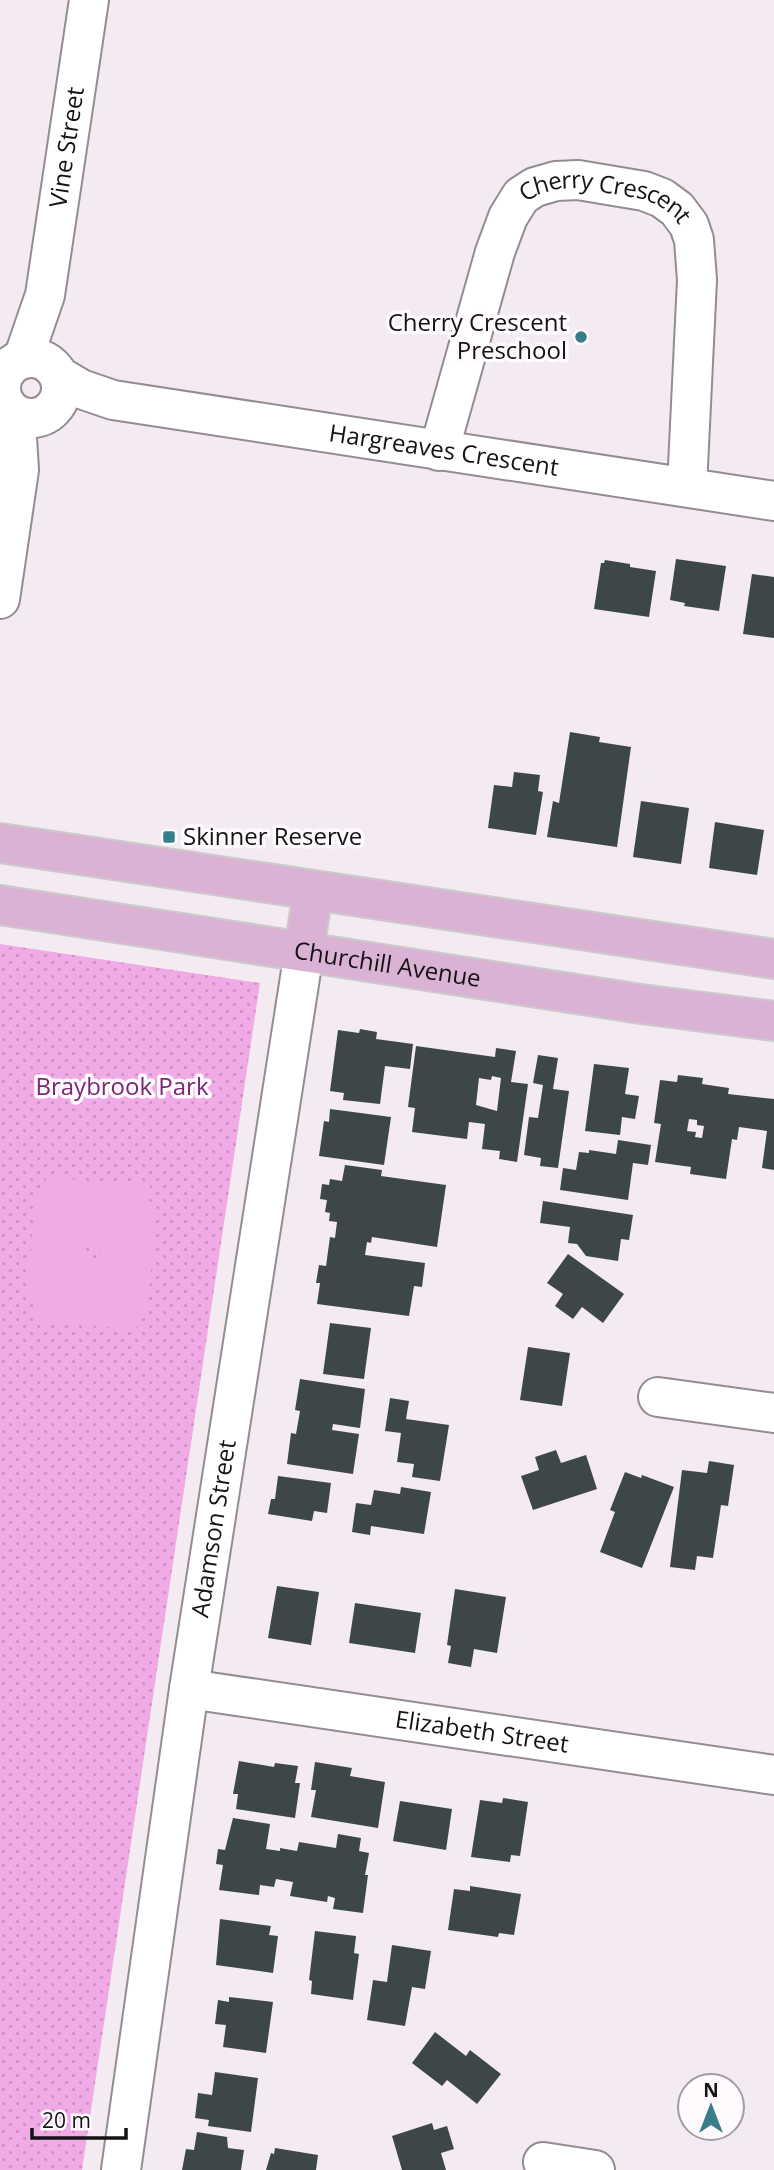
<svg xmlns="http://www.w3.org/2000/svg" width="774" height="2170" font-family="'Open Sans',sans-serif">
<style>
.park{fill:url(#park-dots)}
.pitch{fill:#f0aae6;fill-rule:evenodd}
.building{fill:#3e4748;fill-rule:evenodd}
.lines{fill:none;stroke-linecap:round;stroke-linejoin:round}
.minor-casing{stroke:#938c92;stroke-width:42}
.major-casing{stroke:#cccbcc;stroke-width:42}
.minor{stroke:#fff;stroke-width:38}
.major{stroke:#dab2d4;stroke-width:38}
.poi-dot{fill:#377e88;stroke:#fffafe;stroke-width:2.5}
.labels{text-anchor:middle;stroke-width:7;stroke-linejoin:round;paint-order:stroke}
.street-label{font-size:24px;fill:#151315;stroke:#fffafe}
.poi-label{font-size:24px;fill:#151315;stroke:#fffafe;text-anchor:end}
.park-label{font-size:24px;fill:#7a2873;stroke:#fffafe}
</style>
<defs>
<pattern id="park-dots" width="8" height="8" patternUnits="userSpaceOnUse" patternTransform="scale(1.75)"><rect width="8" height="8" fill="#f0aae6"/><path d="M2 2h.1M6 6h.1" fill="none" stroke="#cd91c4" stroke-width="1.8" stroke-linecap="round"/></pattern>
</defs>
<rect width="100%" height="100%" fill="#f4ebf2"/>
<!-- park -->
<path class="park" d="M 0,944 L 260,983 L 82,2170 L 0,2170 Z"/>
<!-- pitch -->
<path class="pitch" d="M 46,1177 L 150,1186 L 148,1201 L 157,1202 L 147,1314 L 138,1314 L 137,1330 L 33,1320 L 34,1304 L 26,1303 L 36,1191 L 45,1192 ZM 83,1243 L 101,1244 L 99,1263 L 82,1262 Z"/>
<!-- building -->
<path class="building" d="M 676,559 L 726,566 L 719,611 L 684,606 L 685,603 L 670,600 Z
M 605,560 L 630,564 L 630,567 L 656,571 L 649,617 L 594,609 L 601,563 L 604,563 Z
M 752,574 L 774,577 L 774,638 L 743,634 Z
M 570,732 L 600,737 L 599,742 L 631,747 L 617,847 L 547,837 L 553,801 L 559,803 Z
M 514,772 L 540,775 L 538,791 L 543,792 L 536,835 L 488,828 L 494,785 L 512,787 Z
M 641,801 L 689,808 L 681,864 L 633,857 Z
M 715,822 L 764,830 L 757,875 L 709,868 Z
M 360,1029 L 377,1032 L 376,1039 L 413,1044 L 410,1069 L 385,1066 L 380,1104 L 343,1100 L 344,1093 L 330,1091 L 338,1030 L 359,1033 Z
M 416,1046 L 495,1057 L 496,1048 L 516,1051 L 511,1082 L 528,1084 L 517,1162 L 499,1159 L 500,1151 L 482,1149 L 485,1124 L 469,1122 L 467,1139 L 412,1132 L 415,1108 L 408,1107 ZM 492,1076 L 501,1078 L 497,1111 L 476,1105 L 479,1078 L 491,1080 Z
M 538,1055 L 558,1058 L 553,1089 L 569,1091 L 558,1168 L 540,1166 L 541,1158 L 524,1155 L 529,1117 L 538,1118 L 543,1085 L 533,1083 Z
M 594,1064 L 629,1068 L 625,1094 L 639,1096 L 635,1119 L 622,1117 L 620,1135 L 585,1131 Z
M 678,1075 L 703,1078 L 702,1084 L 729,1088 L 728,1094 L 774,1099 L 774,1170 L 762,1168 L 767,1131 L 739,1127 L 737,1140 L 732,1139 L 726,1179 L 690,1174 L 691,1167 L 655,1162 L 661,1124 L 654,1123 L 660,1080 L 677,1082 ZM 689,1119 L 697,1120 L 697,1125 L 704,1126 L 702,1138 L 695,1137 L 696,1132 L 687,1131 Z
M 330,1109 L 391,1117 L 384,1165 L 319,1156 L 324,1121 L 329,1122 Z
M 618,1140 L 651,1145 L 648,1165 L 633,1163 L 628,1200 L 560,1190 L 563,1168 L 576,1170 L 579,1152 L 589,1153 L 589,1150 L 616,1154 Z
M 345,1165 L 382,1170 L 381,1176 L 446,1185 L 437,1247 L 372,1237 L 371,1243 L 367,1242 L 365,1255 L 425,1263 L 422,1287 L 414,1286 L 409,1316 L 317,1304 L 320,1283 L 316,1283 L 319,1265 L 326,1266 L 330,1237 L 335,1238 L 337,1222 L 329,1221 L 330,1213 L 325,1212 L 327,1200 L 320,1199 L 322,1184 L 329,1185 L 330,1179 L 342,1181 Z
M 543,1201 L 633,1215 L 629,1240 L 621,1239 L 618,1261 L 586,1256 L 577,1244 L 568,1243 L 570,1227 L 540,1223 Z
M 568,1254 L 624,1294 L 603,1323 L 582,1307 L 573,1319 L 555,1306 L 563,1294 L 547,1283 Z
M 330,1323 L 371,1328 L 364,1379 L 323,1374 Z
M 528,1347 L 570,1353 L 562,1406 L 520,1400 Z
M 300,1379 L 365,1389 L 360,1428 L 333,1424 L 332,1430 L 359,1434 L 353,1474 L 287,1464 L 291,1433 L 296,1434 L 300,1411 L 295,1410 Z
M 390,1398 L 409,1401 L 406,1419 L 449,1425 L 440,1481 L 412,1477 L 414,1464 L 397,1462 L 401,1433 L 385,1431 Z
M 556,1450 L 561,1463 L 586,1455 L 597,1489 L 533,1510 L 521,1476 L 539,1470 L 535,1457 Z
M 709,1461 L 734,1465 L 728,1506 L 721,1505 L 713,1558 L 697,1556 L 695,1570 L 670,1567 L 682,1470 L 707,1473 Z
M 625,1472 L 641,1478 L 642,1475 L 674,1487 L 642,1568 L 600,1552 L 615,1512 L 610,1510 Z
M 278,1476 L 331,1483 L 327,1513 L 314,1511 L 312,1521 L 268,1514 L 271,1499 L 275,1499 Z
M 401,1487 L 431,1492 L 424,1534 L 371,1526 L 370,1535 L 352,1532 L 356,1503 L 371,1505 L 374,1490 L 400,1494 Z
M 277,1586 L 319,1592 L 311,1645 L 268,1638 Z
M 455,1589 L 506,1597 L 497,1653 L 474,1649 L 471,1667 L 448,1663 L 451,1646 L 447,1645 Z
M 355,1603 L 421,1613 L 415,1653 L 349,1643 Z
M 239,1761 L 274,1767 L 275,1763 L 298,1766 L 295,1783 L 300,1783 L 295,1818 L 236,1809 L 238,1794 L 233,1794 Z
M 315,1762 L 352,1768 L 350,1776 L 385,1782 L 378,1828 L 311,1817 L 316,1790 L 311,1790 Z
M 503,1798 L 528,1802 L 520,1856 L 511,1855 L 510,1862 L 471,1857 L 480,1800 L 502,1803 Z
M 400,1801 L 452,1809 L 446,1850 L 393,1841 Z
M 233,1818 L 270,1824 L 266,1849 L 280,1851 L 280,1848 L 297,1851 L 299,1842 L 336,1848 L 338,1834 L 361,1838 L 359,1851 L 369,1853 L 365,1875 L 368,1875 L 363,1913 L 333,1909 L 335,1898 L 328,1896 L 327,1902 L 290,1896 L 293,1882 L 276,1879 L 274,1887 L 260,1885 L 259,1895 L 219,1890 L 223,1865 L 216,1864 L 218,1849 L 225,1850 Z
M 470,1886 L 521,1894 L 514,1935 L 499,1933 L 498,1937 L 448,1930 L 454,1889 L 470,1891 Z
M 220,1919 L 271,1926 L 269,1935 L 278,1936 L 273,1973 L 216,1965 Z
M 315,1931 L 356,1936 L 354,1953 L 359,1954 L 353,2000 L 311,1994 L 312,1981 L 309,1980 Z
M 392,1945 L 431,1951 L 425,1989 L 412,1987 L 405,2026 L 367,2020 L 373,1980 L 387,1982 Z
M 229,1997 L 273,2002 L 266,2053 L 223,2047 L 226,2025 L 215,2024 L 218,2000 L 229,2002 Z
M 435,2032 L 466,2056 L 470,2050 L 501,2074 L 477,2104 L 447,2080 L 442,2086 L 412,2063 Z
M 215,2072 L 258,2078 L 251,2132 L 208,2126 L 209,2120 L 195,2118 L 198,2093 L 212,2095 Z
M 432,2123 L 434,2130 L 447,2126 L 454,2149 L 441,2153 L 446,2170 L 402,2170 L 392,2136 Z
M 197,2132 L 227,2137 L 228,2148 L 244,2150 L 241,2170 L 182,2170 L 186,2149 L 194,2150 Z
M 275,2148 L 318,2155 L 316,2170 L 266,2170 L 271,2153 L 274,2154 Z"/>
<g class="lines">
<defs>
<g id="minor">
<circle cx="31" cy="388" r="30"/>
<path id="s1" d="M 23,359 L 45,295 L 89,0"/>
<path id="s2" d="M 59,376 L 81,389 L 113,400 L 774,501"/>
<path id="s3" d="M 439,451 L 495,252 L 508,217 L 521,196 L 535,187 L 556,181 L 578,180 L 644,191 L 662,198 L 677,209 L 689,225 L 694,240 L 697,280 L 687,487"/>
<path d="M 0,599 L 19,470 L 17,438 L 9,409"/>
<path d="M 658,1397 L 774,1413"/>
<path id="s4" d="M 189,1689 L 774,1775"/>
<path d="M 543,2162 L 595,2170"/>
<path id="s5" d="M 121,2170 L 189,1689 L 304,952"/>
</g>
<g id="major">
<path d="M 0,843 L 774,959"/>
<path id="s6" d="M 0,905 L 641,1004 L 774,1021"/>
<path d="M 304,952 L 313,890"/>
</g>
</defs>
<!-- minor casing -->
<use href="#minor" class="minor-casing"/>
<!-- major casing -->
<use href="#major" class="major-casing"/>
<!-- minor -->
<use href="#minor" class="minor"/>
<!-- major -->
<use href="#major" class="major"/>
</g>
<!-- markers -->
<g class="poi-dot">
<circle cx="581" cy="337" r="7"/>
<rect x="162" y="830" width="14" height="14" rx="3.5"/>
</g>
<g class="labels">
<!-- street labels -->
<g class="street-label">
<text dy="8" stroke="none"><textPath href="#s1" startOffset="217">Vine Street</textPath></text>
<text dy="8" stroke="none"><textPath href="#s3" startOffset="359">Cherry Crescent</textPath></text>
<text dy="8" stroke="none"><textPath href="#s2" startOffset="394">Hargreaves Crescent</textPath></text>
<text dy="8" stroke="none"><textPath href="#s6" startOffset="392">Churchill Avenue</textPath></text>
<text dy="8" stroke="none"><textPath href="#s5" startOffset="648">Adamson Street</textPath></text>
<text dy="8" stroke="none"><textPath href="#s4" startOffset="296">Elizabeth Street</textPath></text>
</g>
<!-- poi labels -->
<g class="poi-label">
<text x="567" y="331">Cherry Crescent<tspan x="567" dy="28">Preschool</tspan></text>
<text x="183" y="845" text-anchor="start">Skinner Reserve</text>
</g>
<!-- park labels -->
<g class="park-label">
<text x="122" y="1095">Braybrook Park</text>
</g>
</g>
<!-- north arrow -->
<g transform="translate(711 2107)"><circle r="33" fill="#fffafe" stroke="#a19ea1" stroke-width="2"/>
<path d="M0-5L12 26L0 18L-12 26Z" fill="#377e88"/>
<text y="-10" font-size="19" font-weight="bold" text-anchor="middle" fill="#151315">N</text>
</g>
<!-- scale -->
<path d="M32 2128v10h94v-10" fill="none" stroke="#151315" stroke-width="3.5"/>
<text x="42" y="2128" font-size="21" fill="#151315" stroke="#fffafe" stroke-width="5" paint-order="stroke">20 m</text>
</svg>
